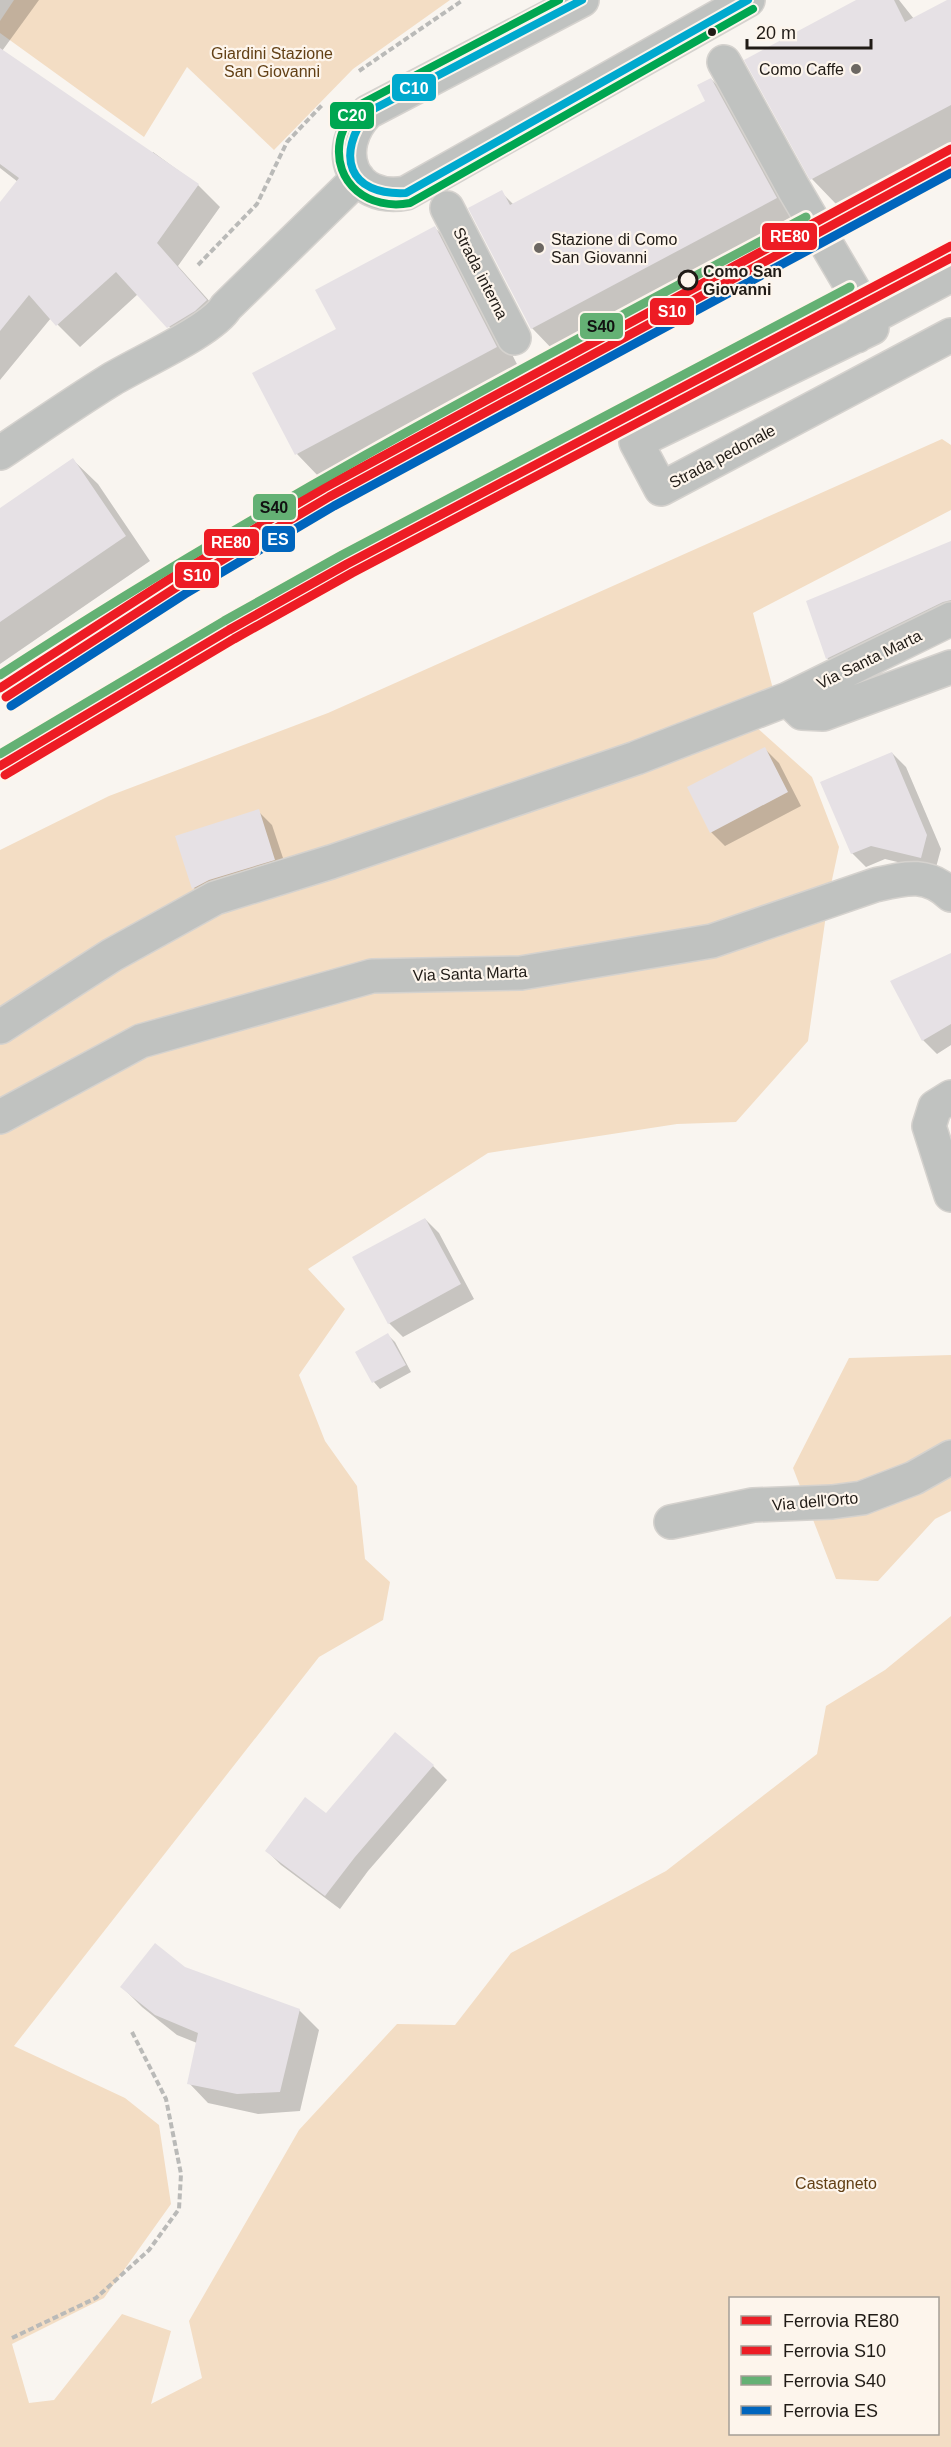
<svg xmlns="http://www.w3.org/2000/svg" width="951" height="2447" font-family="Arial,sans-serif">
<style>
.green{fill:#f3ddc4;fill-rule:evenodd}
.shadow{fill:#0003}
.building{fill:#e6e1e5}
.lines{fill:none;stroke-linecap:round;stroke-linejoin:round}
.minor-casing{stroke:#d5d2ce;stroke-width:36}
.path{stroke:#babab8;stroke-width:4;stroke-dasharray:6 3;stroke-linecap:butt}
.minor{stroke:#c0c2c0;stroke-width:33}
.bus-1-casing{stroke:#fdf5ec;stroke-width:12}
.bus-2-casing{stroke:#fdf5ec;stroke-width:12}
.bus-1{stroke:#00a9ce;stroke-width:8}
.bus-2{stroke:#00a651;stroke-width:8}
.rail-1-casing{stroke:#fdf5ec;stroke-width:14}
.rail-2-casing{stroke:#fdf5ec;stroke-width:14}
.rail-3-casing{stroke:#fdf5ec;stroke-width:14}
.rail-4-casing{stroke:#fdf5ec;stroke-width:14}
.rail-1{stroke:#ed1c24;stroke-width:9}
.rail-2{stroke:#ed1c24;stroke-width:9}
.rail-3{stroke:#64b174;stroke-width:9}
.rail-4{stroke:#0065bd;stroke-width:9}
.bus-dot{fill:#201b16;stroke:#fdf5ec;stroke-width:2}
.poi-dot{fill:#6c6762;stroke:#fdf5ec;stroke-width:2}
.stop-dot{fill:#fdf5ec;stroke:#201b16;stroke-width:3}
.labels{text-anchor:middle;stroke-width:4.5;stroke-linejoin:round;paint-order:stroke}
.park-label{font-size:16px;fill:#624015;stroke:#fdf5ec}
.poi-label{font-size:16px;fill:#201b16;stroke:#fdf5ec;text-anchor:end}
.stop-label{font-size:16px;font-weight:bold;fill:#201b16;stroke:#fdf5ec;text-anchor:start}
.street-label{font-size:16px;fill:#201b16;stroke:#fdf5ec}
.line-badge{stroke:#fdf5ec;stroke-width:2}
.badge-label{font-size:16px;text-anchor:middle;font-weight:bold;fill:#fff}
.pale-badge-label{font-size:16px;text-anchor:middle;font-weight:bold;fill:#111}
</style>
<rect width="100%" height="100%" fill="#f9f5f0"/>
<!-- green -->
<path class="green" d="M 14,0 L 450,0 L 353,69 L 274,150 L 187,67 L 144,137 L 0,33 L 0,21 Z
M 942,439 L 951,445 L 951,510 L 753,613 L 778,708 L 755,726 L 812,777 L 839,847 L 829,894 L 808,1041 L 736,1122 L 677,1124 L 488,1153 L 308,1269 L 345,1309 L 299,1375 L 325,1441 L 357,1486 L 365,1559 L 390,1582 L 383,1620 L 319,1657 L 14,2046 L 125,2098 L 159,2125 L 171,2204 L 104,2298 L 12,2344 L 29,2403 L 54,2400 L 122,2314 L 171,2331 L 151,2404 L 202,2378 L 189,2321 L 299,2130 L 397,2024 L 455,2025 L 511,1953 L 666,1871 L 817,1754 L 826,1706 L 885,1670 L 951,1616 L 951,2447 L 0,2447 L 0,850 L 109,796 L 328,713 ZM 730,2298 L 938,2298 L 938,2434 L 730,2434 Z
M 951,1355 L 951,1511 L 935,1519 L 878,1581 L 836,1579 L 793,1468 L 849,1358 Z"/>
<!-- shadow -->
<path class="shadow" d="M 0,0 L 39,0 L 2,51 L 151,155 L 153,152 L 198,185 L 220,207 L 178,266 L 229,323 L 191,349 L 138,294 L 80,347 L 51,318 L 0,380 L 0,205 L 18,182 L 0,168 Z
M 859,0 L 899,0 L 914,19 L 951,0 L 951,143 L 836,204 L 812,179 Z
M 711,79 L 736,104 L 801,223 L 556,353 L 532,328 L 501,192 L 514,205 L 707,102 Z
M 435,228 L 460,252 L 521,372 L 321,479 L 297,454 L 338,329 Z
M 73,460 L 98,484 L 150,561 L 0,664 L 0,510 Z
M 951,543 L 951,622 L 844,674 L 827,658 Z
M 765,749 L 779,763 L 801,806 L 725,846 L 711,832 Z
M 892,753 L 906,767 L 941,849 L 935,871 L 885,859 L 866,867 L 852,853 Z
M 258,811 L 272,825 L 288,873 L 208,902 L 194,888 L 177,837 Z
M 951,954 L 951,1045 L 937,1054 L 923,1040 Z
M 425,1219 L 439,1233 L 474,1299 L 403,1337 L 389,1323 Z
M 388,1335 L 395,1342 L 411,1372 L 380,1389 L 374,1382 L 357,1352 Z
M 433,1766 L 447,1780 L 368,1871 L 340,1909 L 281,1865 L 267,1851 L 326,1815 Z
M 184,1968 L 299,2010 L 319,2030 L 300,2111 L 258,2114 L 208,2103 L 189,2083 L 197,2043 L 177,2035 L 142,2007 L 122,1987 Z"/>
<!-- building -->
<path class="building" d="M 856,0 L 894,0 L 905,22 L 947,0 L 951,0 L 951,105 L 810,180 L 744,60 Z
M 0,48 L 199,184 L 157,243 L 207,300 L 195,311 L 167,328 L 116,272 L 56,326 L 29,295 L 0,331 L 0,202 L 19,178 L 0,164 Z
M 711,78 L 777,198 L 531,329 L 468,208 L 502,190 L 510,205 L 705,101 L 697,85 Z
M 435,226 L 497,347 L 295,455 L 252,373 L 336,329 L 315,290 Z
M 73,458 L 126,536 L 0,622 L 0,508 Z
M 951,541 L 951,600 L 943,602 L 826,659 L 806,601 Z
M 765,747 L 788,792 L 710,833 L 687,787 Z
M 892,752 L 927,835 L 921,858 L 871,846 L 851,854 L 820,782 Z
M 259,809 L 275,860 L 209,880 L 192,889 L 175,836 Z
M 951,953 L 951,1024 L 922,1041 L 890,981 Z
M 425,1218 L 461,1284 L 388,1324 L 352,1257 Z
M 388,1333 L 406,1365 L 372,1383 L 355,1352 Z
M 395,1732 L 434,1765 L 355,1857 L 325,1896 L 265,1851 L 305,1797 L 326,1813 Z
M 155,1943 L 185,1967 L 300,2009 L 280,2092 L 237,2094 L 187,2084 L 198,2033 L 155,2015 L 120,1987 Z"/>
<g class="lines">
<defs>
<path id="minor" d="M 582,0 L 368,112 C 331,149 352,203 406,193 L 748,0
M 724,62 L 794,189 L 870,318 L 872,328 L 636,442 L 661,489 L 951,335
M 447,208 L 514,338
M 857,336 L 870,318 L 951,275
M 0,453 C 36,429 72,404 109,381 C 136,364 212,331 226,307 L 358,178
M 788,699 L 802,713 L 823,714 L 951,667
M 0,1027 L 112,955 L 215,898 L 331,862 L 636,758 L 788,699 L 951,619
M 951,1097 L 935,1107 L 929,1126 L 951,1195
M 0,1117 L 141,1041 L 372,976 L 521,973 L 712,941 L 875,885 C 906,878 927,872 951,895
M 671,1522 L 753,1505 L 832,1502 L 862,1498 L 914,1478 L 951,1457"/>
</defs>
<!-- minor casing -->
<use href="#minor" class="minor-casing"/>
<!-- path -->
<path class="path" d="M 359,71 L 463,0
M 198,265 L 257,204 L 287,142 L 323,104
M 12,2338 L 96,2298 L 149,2250 L 179,2209 L 181,2174 L 166,2099 L 132,2032"/>
<!-- minor -->
<use href="#minor" class="minor"/>
<defs>
<path id="bus-1" d="M 582,0 L 368,112 C 335,155 348,196 406,193 L 748,0"/>
<path id="bus-2" d="M 559,0 L 361,104 C 352,115 343,126 340,140 C 332,184 370,211 410,203 L 753,9"/>
</defs>
<!-- bus-1 casing -->
<use href="#bus-1" class="bus-1-casing"/>
<!-- bus-2 casing -->
<use href="#bus-2" class="bus-2-casing"/>
<!-- bus-1 -->
<use href="#bus-1" class="bus-1"/>
<!-- bus-2 -->
<use href="#bus-2" class="bus-2"/>
<defs>
<path id="rail-1" d="M 0,688 L 174,576 L 324,488 L 951,149
M 0,766 L 229,630 L 347,564 L 951,246"/>
<path id="rail-2" d="M 6,697 L 180,585 L 329,497 L 951,161
M 5,775 L 234,639 L 352,573 L 951,258"/>
<path id="rail-3" d="M 0,675 C 260,505 532,363 806,217
M 0,754 L 224,621 L 342,555 L 850,287"/>
<path id="rail-4" d="M 11,706 L 185,594 L 334,506 L 951,173"/>
</defs>
<!-- rail-1 casing -->
<use href="#rail-1" class="rail-1-casing"/>
<!-- rail-2 casing -->
<use href="#rail-2" class="rail-2-casing"/>
<!-- rail-3 casing -->
<use href="#rail-3" class="rail-3-casing"/>
<!-- rail-4 casing -->
<use href="#rail-4" class="rail-4-casing"/>
<!-- rail-1 -->
<use href="#rail-1" class="rail-1"/>
<!-- rail-2 -->
<use href="#rail-2" class="rail-2"/>
<!-- rail-3 -->
<use href="#rail-3" class="rail-3"/>
<!-- rail-4 -->
<use href="#rail-4" class="rail-4"/>
</g>
<!-- markers -->
<circle class="bus-dot" cx="712" cy="32" r="5"/>
<g class="poi-dot">
<circle cx="856" cy="69" r="6"/>
<circle cx="539" cy="248" r="6"/>
</g>
<circle class="stop-dot" cx="688" cy="280" r="9"/>
<g class="labels">
<!-- park labels -->
<g class="park-label">
<text x="272" y="59">Giardini Stazione<tspan x="272" dy="18">San Giovanni</tspan></text>
<text x="836" y="2189">Castagneto</text>
</g>
<!-- poi labels -->
<g class="poi-label">
<text x="844" y="75">Como Caffe</text>
<text x="551" y="245" text-anchor="start">Stazione di Como<tspan x="551" dy="18">San Giovanni</tspan></text>
</g>
<!-- stop labels -->
<g class="stop-label">
<text x="703" y="277">Como San<tspan x="703" dy="18">Giovanni</tspan></text>
</g>
<!-- street labels -->
<g class="street-label">
<text transform="translate(481 273) rotate(63)" y="6">Strada interna</text>
<text transform="translate(722 456) rotate(-28)" y="6">Strada pedonale</text>
<text transform="translate(869 659) rotate(-26)" y="6">Via Santa Marta</text>
<text transform="translate(470 973) rotate(-2)" y="6">Via Santa Marta</text>
<text transform="translate(815 1501) rotate(-5)" y="6">Via dell'Orto</text>
</g>
</g>
<g class="line-badge">
<rect x="391" y="73" width="46" height="29" rx="6" fill="#00a9ce"/>
<rect x="329" y="101" width="46" height="29" rx="6" fill="#00a651"/>
<rect x="761" y="222" width="57" height="29" rx="6" fill="#ed1c24"/>
<rect x="649" y="297" width="46" height="29" rx="6" fill="#ed1c24"/>
<rect x="579" y="312" width="45" height="28" rx="6" fill="#64b174"/>
<rect x="252" y="493" width="45" height="28" rx="6" fill="#64b174"/>
<rect x="261" y="525" width="35" height="28" rx="6" fill="#0065bd"/>
<rect x="203" y="528" width="57" height="29" rx="6" fill="#ed1c24"/>
<rect x="174" y="561" width="46" height="28" rx="6" fill="#ed1c24"/>
</g>
<g class="badge-label">
<text x="414" y="94">C10</text>
<text x="352" y="121">C20</text>
<text x="790" y="242">RE80</text>
<text x="672" y="317">S10</text>
<text x="278" y="545">ES</text>
<text x="231" y="548">RE80</text>
<text x="197" y="581">S10</text>
</g>
<g class="pale-badge-label">
<text x="601" y="332">S40</text>
<text x="274" y="513">S40</text>
</g>
<!-- legend -->
<rect x="729" y="2297" width="210" height="138" fill="#fdf5ec" stroke="#a59e96" stroke-width="1.5"/>
<rect x="741" y="2316" width="30" height="9" fill="#ed1c24" stroke="#a59e96" stroke-width="1.5"/>
<text x="783" y="2327" font-size="18" fill="#201b16">Ferrovia RE80</text>
<rect x="741" y="2346" width="30" height="9" fill="#ed1c24" stroke="#a59e96" stroke-width="1.5"/>
<text x="783" y="2357" font-size="18" fill="#201b16">Ferrovia S10</text>
<rect x="741" y="2376" width="30" height="9" fill="#64b174" stroke="#a59e96" stroke-width="1.5"/>
<text x="783" y="2387" font-size="18" fill="#201b16">Ferrovia S40</text>
<rect x="741" y="2406" width="30" height="9" fill="#0065bd" stroke="#a59e96" stroke-width="1.5"/>
<text x="783" y="2417" font-size="18" fill="#201b16">Ferrovia ES</text>
<!-- scale -->
<path d="M747 39v9h124v-9" fill="none" stroke="#201b16" stroke-width="3"/>
<text x="756" y="39" font-size="18" fill="#201b16" stroke="#fdf5ec" stroke-width="4.5" paint-order="stroke">20 m</text>
</svg>
